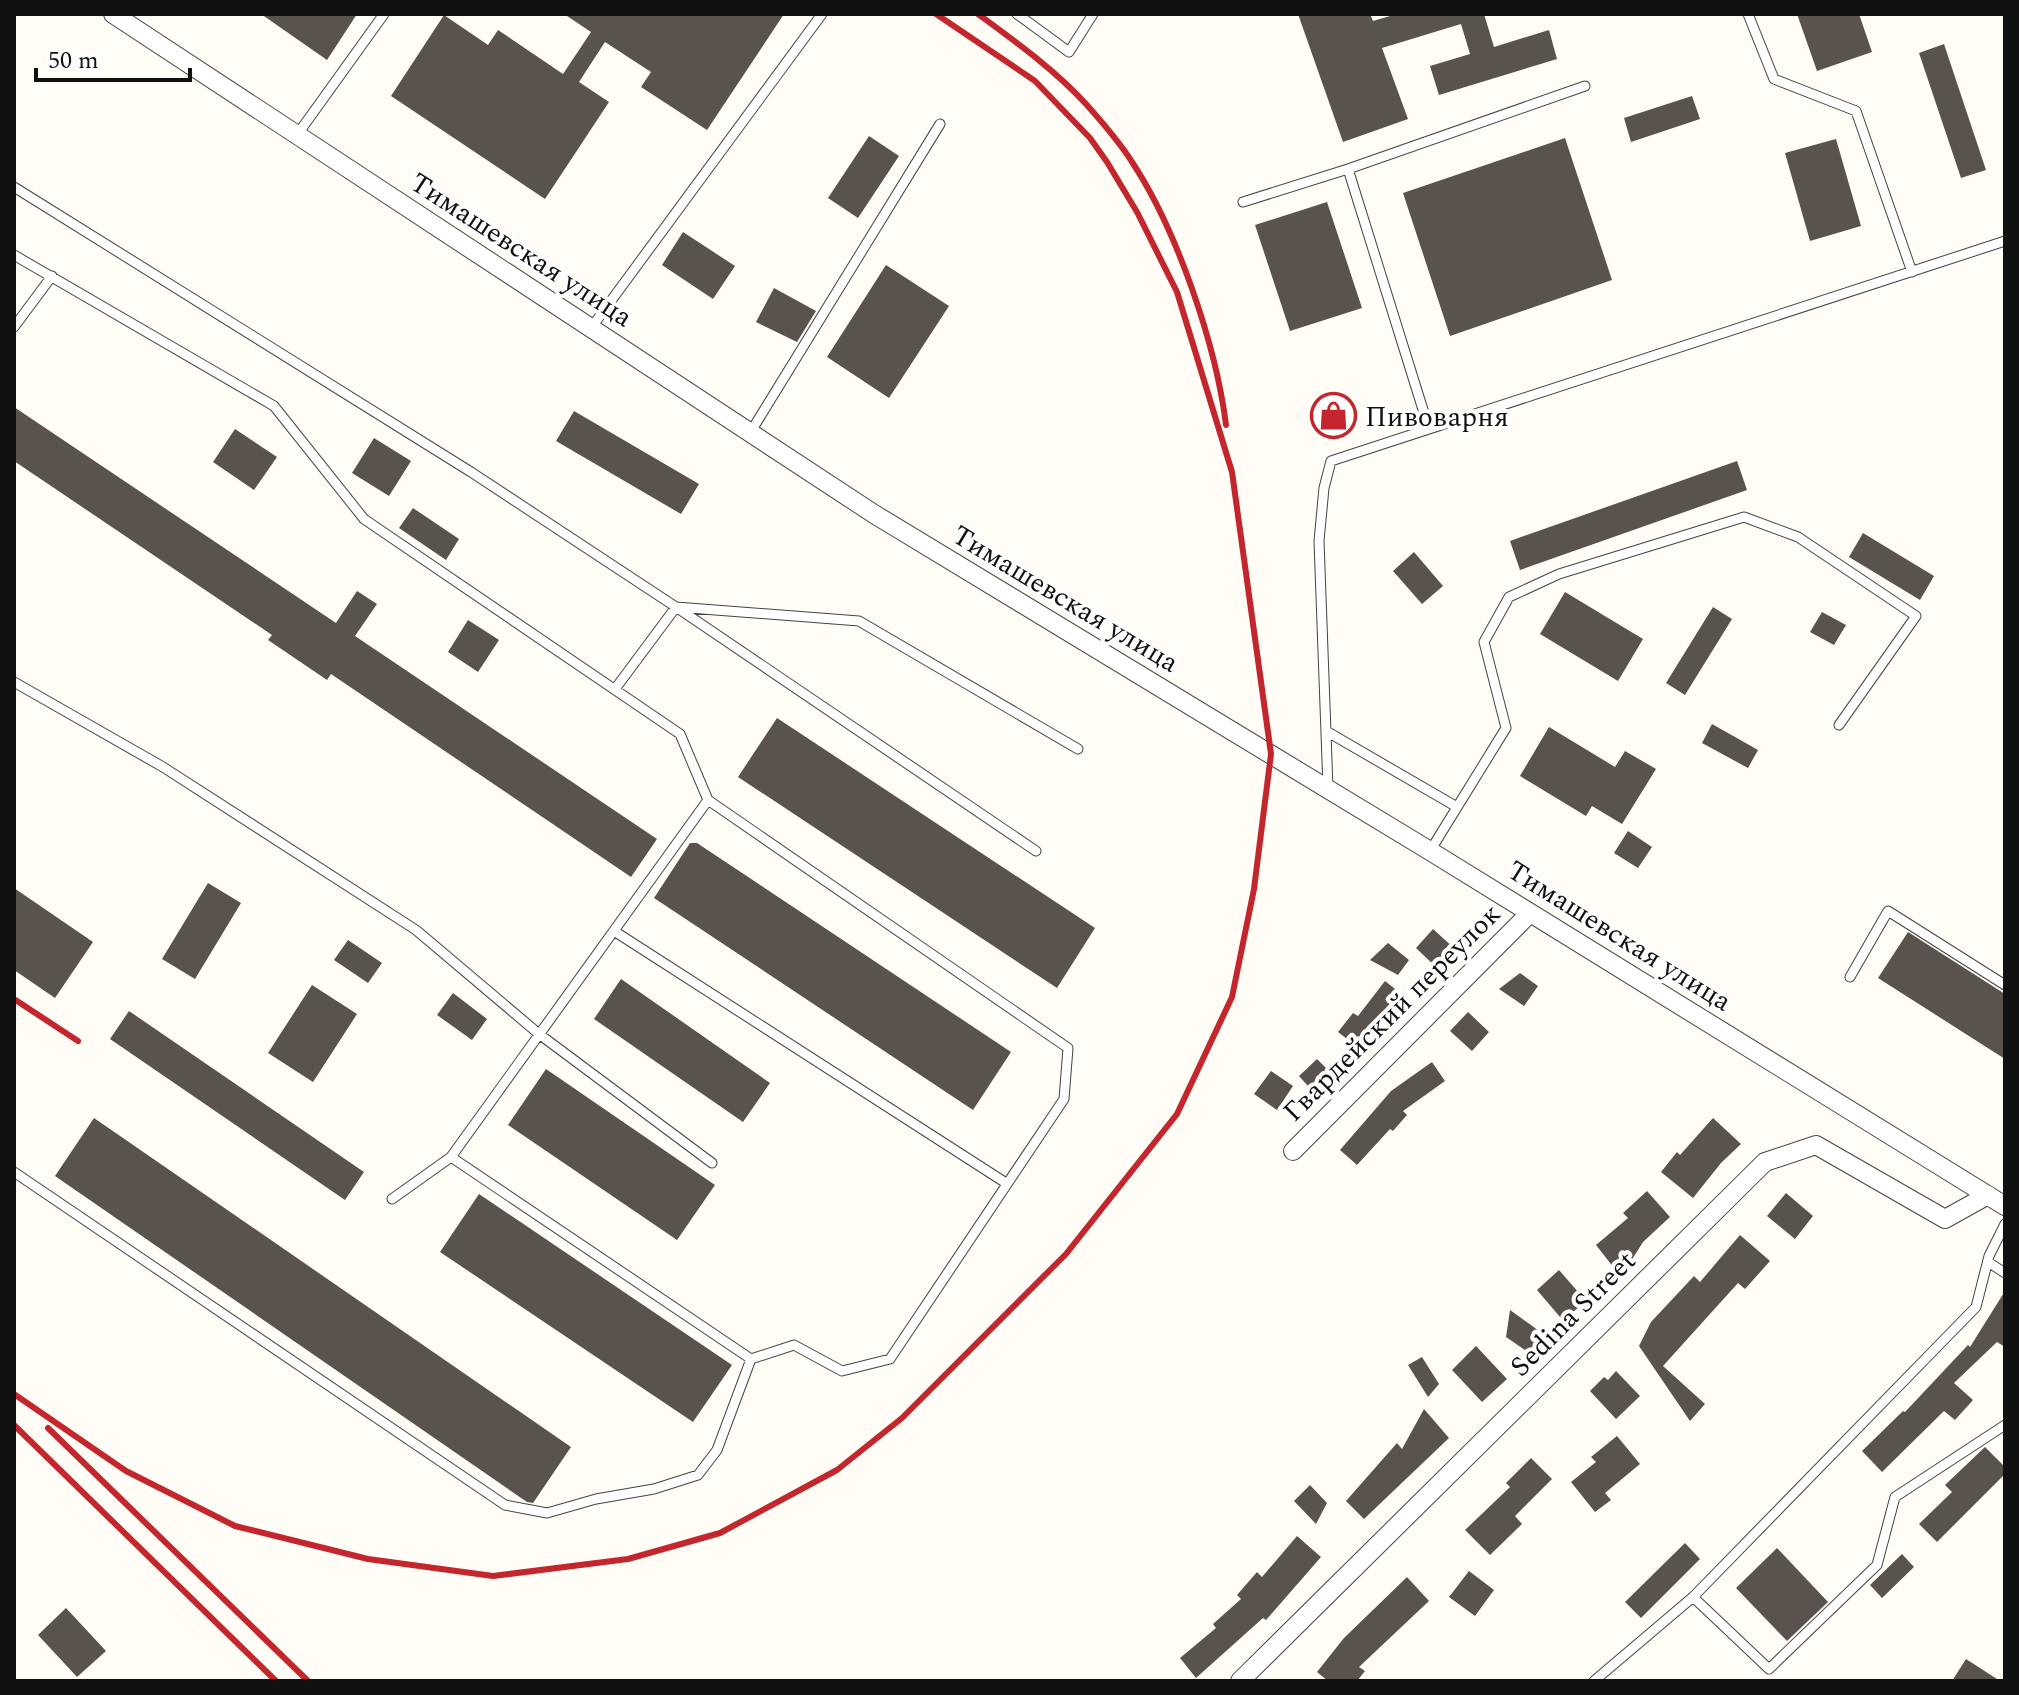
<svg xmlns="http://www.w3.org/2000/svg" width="2019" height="1695" font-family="Spectral,serif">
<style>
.building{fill:#5a524d}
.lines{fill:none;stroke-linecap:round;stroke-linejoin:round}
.service-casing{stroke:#444;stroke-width:11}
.minor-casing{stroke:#444;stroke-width:20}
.service{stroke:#fff;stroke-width:9}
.minor{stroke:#fff;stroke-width:18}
.rail{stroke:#c4262e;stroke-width:6}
.labels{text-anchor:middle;stroke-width:8;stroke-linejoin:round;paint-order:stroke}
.street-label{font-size:28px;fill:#111;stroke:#fff}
.poi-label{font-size:28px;fill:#111;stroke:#fff;text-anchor:start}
</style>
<rect width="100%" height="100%" fill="#fffdf5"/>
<!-- building -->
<path class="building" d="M 261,14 L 357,14 L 327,60 Z
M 564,14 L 784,14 L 707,130 L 641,87 L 651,72 L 605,42 L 579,82 L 609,102 L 545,199 L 391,96 L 444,15 L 488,45 L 498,30 L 563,74 L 591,32 Z
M 1298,14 L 1370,14 L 1373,21 L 1397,14 L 1484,14 L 1494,47 L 1549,30 L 1557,59 L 1439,95 L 1430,66 L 1470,54 L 1461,24 L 1382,48 L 1408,119 L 1343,142 Z
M 1797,14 L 1859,14 L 1872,52 L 1817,71 Z
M 1944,44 L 1986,170 L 1961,178 L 1919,53 Z
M 1692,96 L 1700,119 L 1631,142 L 1624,118 Z
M 869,136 L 899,156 L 858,218 L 828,198 Z
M 1565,138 L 1612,280 L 1450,336 L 1403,193 Z
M 1836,139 L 1861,226 L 1810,241 L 1785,153 Z
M 1327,202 L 1362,308 L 1290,331 L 1255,225 Z
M 683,232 L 735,266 L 713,299 L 662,265 Z
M 886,265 L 949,306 L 889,398 L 827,357 Z
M 774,288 L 816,311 L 797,342 L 756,322 Z
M 14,407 L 336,623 L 357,591 L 377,604 L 355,636 L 657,839 L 631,877 L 331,674 L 327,680 L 268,640 L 272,635 L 14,461 Z
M 574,411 L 699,484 L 681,514 L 556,441 Z
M 235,429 L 277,457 L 254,490 L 213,462 Z
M 374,438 L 411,461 L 389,496 L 352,473 Z
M 1737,461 L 1747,490 L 1520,570 L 1510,541 Z
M 413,508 L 459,539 L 446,560 L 399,528 Z
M 1863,533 L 1934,576 L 1920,600 L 1849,557 Z
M 1414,552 L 1443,586 L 1422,604 L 1393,571 Z
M 1565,592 L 1643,639 L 1618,681 L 1540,634 Z
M 1713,607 L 1732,619 L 1685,695 L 1666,683 Z
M 1822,612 L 1846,625 L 1834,645 L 1810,632 Z
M 468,620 L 499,640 L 478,672 L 448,652 Z
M 777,718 L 1095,928 L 1057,988 L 738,777 Z
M 1712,724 L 1758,750 L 1748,768 L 1702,743 Z
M 1549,727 L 1615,767 L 1625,751 L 1656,769 L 1622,824 L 1592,806 L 1586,816 L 1520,776 Z
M 1628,831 L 1652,847 L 1638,868 L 1614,853 Z
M 690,843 L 697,843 L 1011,1052 L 973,1110 L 654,898 Z
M 208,883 L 241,903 L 195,979 L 162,959 Z
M 14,888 L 93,942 L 55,998 L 14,970 Z
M 1433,929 L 1455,949 L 1438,969 L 1416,948 Z
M 1908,932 L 2005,994 L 2005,1059 L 1878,978 Z
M 348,940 L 382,963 L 368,983 L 334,960 Z
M 1388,943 L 1409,960 L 1398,975 L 1370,960 Z
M 1520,973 L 1538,986 L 1524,1006 L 1499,989 Z
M 621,979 L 770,1083 L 743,1122 L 594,1019 Z
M 1385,981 L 1408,999 L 1395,1016 L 1391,1013 L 1361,1050 L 1338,1032 L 1353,1013 L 1358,1016 Z
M 312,985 L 357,1014 L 313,1082 L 268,1053 Z
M 453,993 L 487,1019 L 472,1040 L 437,1015 Z
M 129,1011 L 364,1172 L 345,1200 L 110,1039 Z
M 1468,1012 L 1489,1032 L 1472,1051 L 1450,1031 Z
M 1317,1059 L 1337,1079 L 1318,1097 L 1299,1076 Z
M 1432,1062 L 1445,1081 L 1403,1111 L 1407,1115 L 1393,1131 L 1390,1129 L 1357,1165 L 1340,1150 L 1391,1091 Z
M 546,1069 L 715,1185 L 677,1240 L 508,1125 Z
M 1271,1071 L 1293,1086 L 1277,1110 L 1254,1094 Z
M 94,1118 L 571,1447 L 533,1503 L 527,1502 L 55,1176 Z
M 1713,1118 L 1741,1144 L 1721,1163 L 1693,1198 L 1661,1172 L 1677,1152 L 1680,1155 Z
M 1647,1191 L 1670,1217 L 1643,1242 L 1621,1277 L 1596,1245 L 1628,1218 L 1623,1213 Z
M 1786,1193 L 1813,1216 L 1795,1239 L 1767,1216 Z
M 479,1194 L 732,1365 L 693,1422 L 440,1252 Z
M 1740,1235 L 1770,1261 L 1745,1289 L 1738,1283 L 1663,1366 L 1705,1404 L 1690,1421 L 1639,1346 L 1651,1322 L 1694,1276 L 1700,1282 Z
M 1559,1270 L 1586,1301 L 1567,1317 L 1560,1317 L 1537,1290 Z
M 2005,1291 L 2005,1347 L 1997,1342 L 1954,1383 L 1973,1400 L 1955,1420 L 1944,1411 L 1882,1472 L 1862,1451 L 1903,1411 L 1905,1412 L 1968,1345 L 1970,1347 Z
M 1510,1310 L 1546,1336 L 1532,1355 L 1506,1337 Z
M 1476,1346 L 1507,1379 L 1482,1402 L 1452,1370 Z
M 1422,1357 L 1439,1384 L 1428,1397 L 1408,1365 Z
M 1616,1371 L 1640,1396 L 1616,1419 L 1590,1391 L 1604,1377 L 1608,1380 Z
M 1424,1409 L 1449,1438 L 1364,1519 L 1346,1501 L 1397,1443 L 1402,1449 Z
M 1617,1436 L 1640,1464 L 1605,1493 L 1611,1500 L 1595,1512 L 1571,1482 L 1596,1462 L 1591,1457 Z
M 1985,1447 L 2005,1467 L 2005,1474 L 1937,1542 L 1919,1524 L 1952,1492 L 1945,1485 Z
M 1531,1458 L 1552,1479 L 1515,1516 L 1522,1524 L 1490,1555 L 1465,1530 L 1510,1487 L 1506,1483 Z
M 1310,1485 L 1327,1503 L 1316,1524 L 1294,1501 Z
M 1297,1536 L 1321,1557 L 1266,1620 L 1263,1618 L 1196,1678 L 1180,1658 L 1216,1628 L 1213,1624 L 1241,1599 L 1237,1595 L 1257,1572 L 1262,1577 Z
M 1685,1543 L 1700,1559 L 1641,1618 L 1625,1602 Z
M 1777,1548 L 1828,1602 L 1787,1641 L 1736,1588 Z
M 1902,1554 L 1914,1567 L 1882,1598 L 1870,1585 Z
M 1469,1571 L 1494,1590 L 1475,1616 L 1449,1597 Z
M 1407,1577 L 1429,1601 L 1359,1667 L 1365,1671 L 1357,1681 L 1328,1681 L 1317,1672 L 1344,1638 Z
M 66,1608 L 106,1651 L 77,1677 L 38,1635 Z
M 1966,1659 L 2000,1681 L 1952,1681 Z"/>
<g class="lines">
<defs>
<path id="service" d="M 1017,14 L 1069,52 L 1093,14
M 1748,14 L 1774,79 L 1856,111 L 1912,272
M 297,135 L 384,14
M 1348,169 L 1429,429
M 14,187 L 471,472 L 676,607 L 859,621 L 1078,749
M 1243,202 L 1348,169 L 1585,86
M 14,255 L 274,406 L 364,519 L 680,734 L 708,800 L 1068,1048 L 1064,1099 L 890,1359 L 842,1371 L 794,1345 L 751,1359 L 451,1157
M 14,327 L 52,276
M 591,328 L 822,14
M 750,433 L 940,124
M 14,682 L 163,767 L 416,930 L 539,1034 L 712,1163
M 615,689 L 676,607 L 1036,851
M 1326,731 L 1457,807
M 1328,788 L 1319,541 L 1324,488 L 1331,461 L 2005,241
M 1430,851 L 1506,728 L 1484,642 L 1509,597 L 1559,574 L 1744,517 L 1798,537 L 1916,616 L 1839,725
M 614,931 L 1006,1183
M 1850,977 L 1888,911 L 2005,985
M 14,1172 L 505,1505 L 547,1513 L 596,1499 L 654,1489 L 698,1475 L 717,1450 L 751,1359
M 392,1199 L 451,1157 L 708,800
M 1988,1262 L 2005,1273
M 1693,1597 L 1769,1669 L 1877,1565 L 1895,1497 L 2005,1425
M 1594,1681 L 1693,1597 L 1976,1307 L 1989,1256 L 2005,1224"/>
<path id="minor" d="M 113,14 L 874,514 L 1430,851 L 2005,1206
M 1293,1151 L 1530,913
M 1240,1681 L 1765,1162 L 1816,1145 L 1945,1219 L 1988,1195"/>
</defs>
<!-- service casing -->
<use href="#service" class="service-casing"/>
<!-- minor casing -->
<use href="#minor" class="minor-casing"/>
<!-- service -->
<use href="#service" class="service"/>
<!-- minor -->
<use href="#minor" class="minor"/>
<!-- rail -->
<path class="rail" d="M 978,14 C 1016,42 1055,70 1086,104 C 1102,122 1119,141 1132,162 C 1177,230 1216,345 1226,425
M 14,999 L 78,1041
M 14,1394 L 126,1471 L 235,1526 L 368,1559 L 493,1576 L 628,1559 L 720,1533 L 837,1470 L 902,1418 L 1066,1254 L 1177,1114 L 1232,997 L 1254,889 L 1271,754 L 1232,472 L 1177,292 L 1137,212 L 1107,162 L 1090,138 L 1035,81 L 936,14
M 14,1425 L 276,1681
M 48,1428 L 308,1681"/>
</g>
<!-- icons -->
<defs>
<symbol id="shop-ring" viewBox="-11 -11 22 22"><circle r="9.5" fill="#fff" stroke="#c4262e" stroke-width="1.5"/><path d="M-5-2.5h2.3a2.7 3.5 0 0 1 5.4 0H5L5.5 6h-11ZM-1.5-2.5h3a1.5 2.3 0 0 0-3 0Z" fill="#c4262e"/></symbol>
</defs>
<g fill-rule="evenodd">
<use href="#shop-ring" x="1308" y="390" width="51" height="51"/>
</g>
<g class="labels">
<!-- street labels -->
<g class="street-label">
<text transform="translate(522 249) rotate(33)" y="10">Тимашевская улица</text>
<text transform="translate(1066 598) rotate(31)" y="10">Тимашевская улица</text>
<text transform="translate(1620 935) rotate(32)" y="10">Тимашевская улица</text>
<text transform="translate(1391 1012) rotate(-45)" y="10">Гвардейский переулок</text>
<text transform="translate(1572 1313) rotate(-45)" y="10">Sedina Street</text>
</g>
<!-- poi labels -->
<g class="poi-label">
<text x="1365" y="426">Пивоварня</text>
</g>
</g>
<!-- border -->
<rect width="2019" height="1695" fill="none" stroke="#111111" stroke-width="32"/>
<!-- scale -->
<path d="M36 68v12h154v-12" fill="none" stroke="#111111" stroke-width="4"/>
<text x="48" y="68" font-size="24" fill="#111111" stroke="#ffffff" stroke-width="6" paint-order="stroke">50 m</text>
</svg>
